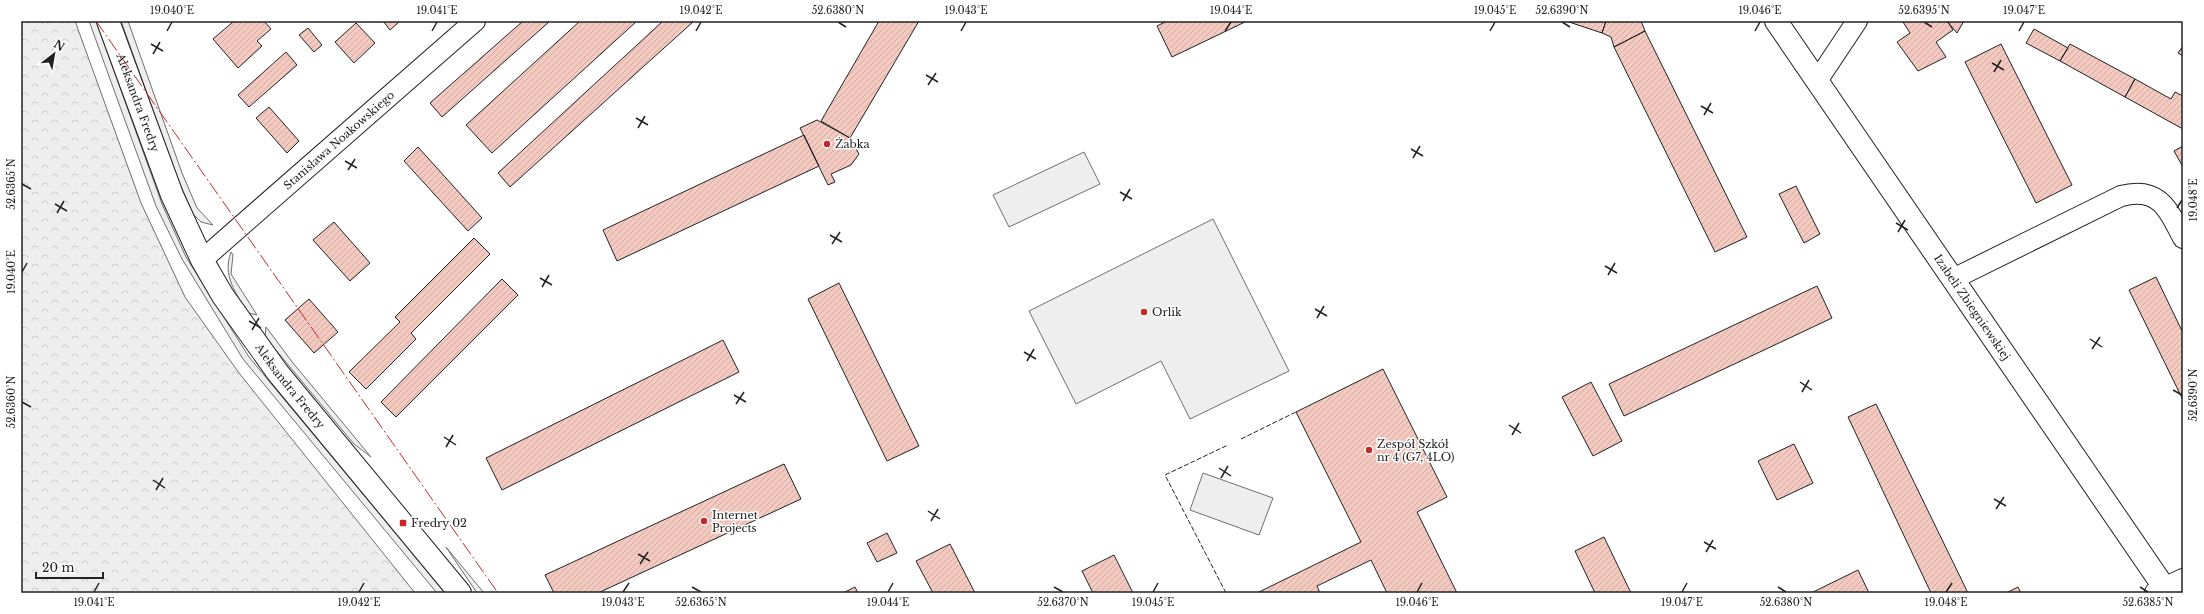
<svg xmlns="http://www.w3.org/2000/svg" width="2204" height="614" font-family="'Libre Baskerville',serif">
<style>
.green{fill:#eee;stroke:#6f6f6f}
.forest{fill:url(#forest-crowns);stroke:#6f6f6f}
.building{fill:url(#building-hatch);stroke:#222}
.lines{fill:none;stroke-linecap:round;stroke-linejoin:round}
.minor-casing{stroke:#222;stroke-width:22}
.tertiary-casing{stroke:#222;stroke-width:24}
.minor{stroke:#fff;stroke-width:20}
.tertiary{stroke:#fff;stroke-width:22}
.fence{stroke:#222;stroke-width:1;stroke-dasharray:5 2;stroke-linecap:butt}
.power{stroke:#c62828;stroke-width:1;stroke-dasharray:14 3 2 3;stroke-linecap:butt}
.ticks{fill:none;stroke:#222;stroke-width:1.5}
.poi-dot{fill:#c62828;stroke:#fff;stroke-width:1.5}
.labels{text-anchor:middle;stroke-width:3;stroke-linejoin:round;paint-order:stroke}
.street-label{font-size:11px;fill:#222;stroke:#fff}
.poi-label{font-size:11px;fill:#222;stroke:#fff;text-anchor:start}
.neatline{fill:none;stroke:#222;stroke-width:1.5}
.ticks-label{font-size:10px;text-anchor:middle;fill:#222}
</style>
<defs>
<pattern id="forest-crowns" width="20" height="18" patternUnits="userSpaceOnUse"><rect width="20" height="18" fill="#eee"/><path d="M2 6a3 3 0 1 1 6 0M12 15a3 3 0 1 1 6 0" fill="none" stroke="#ccc"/></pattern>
<pattern id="building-hatch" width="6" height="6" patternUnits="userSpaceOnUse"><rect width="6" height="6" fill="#f3c9c0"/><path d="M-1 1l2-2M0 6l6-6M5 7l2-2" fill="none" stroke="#d0aca5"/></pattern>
</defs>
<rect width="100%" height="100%" fill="#fff"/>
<!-- green -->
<path class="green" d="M 89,21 L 96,21 L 162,204 L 186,257 L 249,357 L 445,593 L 437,593 L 243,359 L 182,259 L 156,206 Z
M 121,21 L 128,21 L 182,173 L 197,208 L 213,225 L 201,222 L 193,214 L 177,177 Z
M 1084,152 L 1100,184 L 1009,227 L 993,195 Z
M 1213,219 L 1289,371 L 1190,419 L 1161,361 L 1076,404 L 1029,311 Z
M 231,252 L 233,255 L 231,274 L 257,315 L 248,313 C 236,293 222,276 231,252 Z
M 266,327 L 293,363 L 371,457 L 354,444 L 265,337 Z
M 1203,473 L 1273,498 L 1259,535 L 1190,510 Z
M 446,547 L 484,593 L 477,593 Z"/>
<!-- forest -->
<path class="forest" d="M 21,21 L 75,21 L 141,203 L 185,297 L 239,373 L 415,593 L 21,593 Z"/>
<!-- building -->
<path class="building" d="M 234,21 L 264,21 L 271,29 L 257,41 L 262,46 L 238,68 L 213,39 Z
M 383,21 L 400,21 L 390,30 Z
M 523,21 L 550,21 L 442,117 L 430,103 Z
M 580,21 L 637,21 L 492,153 L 466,125 Z
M 663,21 L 694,21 L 510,187 L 498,173 Z
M 879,21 L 919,21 L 850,138 L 821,121 Z
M 1167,21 L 1247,21 L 1172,57 L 1157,26 Z
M 1566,21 L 1606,21 L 1602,33 Z
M 1606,21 L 1641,21 L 1645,31 L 1614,47 L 1611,37 L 1602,33 Z
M 1905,21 L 1947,21 L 1953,30 L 1936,42 L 1946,57 L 1918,71 L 1897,42 L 1910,33 L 1903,22 Z
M 1947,21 L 1964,21 L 1957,33 Z
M 356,23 L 375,43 L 354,63 L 335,42 Z
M 308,28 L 322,45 L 314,52 L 299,35 Z
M 2034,29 L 2068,48 L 2060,61 L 2026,43 Z
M 1645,31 L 1747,237 L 1715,252 L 1614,47 Z
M 2001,44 L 2072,185 L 2036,203 L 1965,62 Z
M 2070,44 L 2135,79 L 2125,97 L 2060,61 Z
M 2183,46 L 2183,56 L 2178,53 Z
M 286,52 L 297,65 L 249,107 L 238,95 Z
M 2135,79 L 2171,99 L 2175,92 L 2183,96 L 2183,129 L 2125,97 Z
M 269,107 L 299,141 L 287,153 L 256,118 Z
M 817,120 L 850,138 L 859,154 L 851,165 L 831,174 L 835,182 L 828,185 L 800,128 Z
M 804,135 L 819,166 L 617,261 L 603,230 Z
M 2183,146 L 2183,167 L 2174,151 Z
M 418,147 L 482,218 L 468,231 L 404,161 Z
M 1796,186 L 1820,234 L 1804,243 L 1779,194 Z
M 334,222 L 370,263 L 350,281 L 313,240 Z
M 474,238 L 490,254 L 411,333 L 416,339 L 366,389 L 349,372 L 400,322 L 395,317 Z
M 2156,277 L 2183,333 L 2183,400 L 2129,290 Z
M 502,279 L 518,295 L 396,417 L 381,402 Z
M 839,283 L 919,446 L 887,461 L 808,299 Z
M 1817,286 L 1832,318 L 1624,416 L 1609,384 Z
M 309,299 L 338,332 L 314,353 L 285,320 Z
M 723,340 L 739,372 L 502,490 L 486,458 Z
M 1383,369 L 1447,497 L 1417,512 L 1457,593 L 1387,593 L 1371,560 L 1317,586 L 1320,593 L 1257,593 L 1361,542 L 1296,412 Z
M 1591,382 L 1622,441 L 1593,456 L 1562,397 Z
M 1876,404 L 1968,593 L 1931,593 L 1848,417 Z
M 1794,444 L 1813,483 L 1777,500 L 1758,461 Z
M 784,464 L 801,499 L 598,593 L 554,593 L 545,575 Z
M 887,533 L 897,553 L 877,562 L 867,543 Z
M 1604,537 L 1631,593 L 1595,593 L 1575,551 Z
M 950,544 L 975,593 L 933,593 L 916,561 Z
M 1114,555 L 1133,593 L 1093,593 L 1082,571 Z
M 1858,570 L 1869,593 L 1811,593 Z
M 855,587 L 858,593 L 843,593 Z
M 2018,587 L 2021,593 L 2006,593 Z"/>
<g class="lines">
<defs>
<g id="minor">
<path d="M 1817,81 L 1857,21"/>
<path id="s1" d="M 202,260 L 475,21"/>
<path d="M 1953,279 L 2121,196 C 2159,186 2168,209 2183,238"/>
</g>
<g id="tertiary">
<path id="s2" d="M 108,21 L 172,195 L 202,260 L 223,296 L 278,373 L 460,593"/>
<path id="s3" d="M 1776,21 L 2168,593"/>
<path d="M 2156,593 L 2183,580"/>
</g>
</defs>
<!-- minor casing -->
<use href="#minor" class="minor-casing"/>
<!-- tertiary casing -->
<use href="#tertiary" class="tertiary-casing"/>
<!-- minor -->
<use href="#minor" class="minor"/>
<!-- tertiary -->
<use href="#tertiary" class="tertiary"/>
<!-- fence -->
<path class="fence" d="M 1241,439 L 1296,412
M 1226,593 L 1165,475 L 1228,445"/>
<!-- power -->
<path class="power" d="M 96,21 L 498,593"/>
</g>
<!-- ticks -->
<path class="ticks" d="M 838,22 L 846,27M 1562,22 L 1570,27M 1924,22 L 1932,27M 167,31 L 172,22M 432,31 L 437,22M 696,31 L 701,22M 961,31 L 966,22M 1225,31 L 1231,22M 1490,31 L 1495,22M 1755,31 L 1760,22M 2019,31 L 2024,22M 151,44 L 163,51M 153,54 L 160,42M 1992,63 L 2004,70M 1994,72 L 2001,60M 926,75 L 938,82M 928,85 L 936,73M 1701,106 L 1713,113M 1704,115 L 1711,103M 636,118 L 648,125M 638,128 L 645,116M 1411,149 L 1423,156M 1413,158 L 1420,146M 345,161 L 357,168M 348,170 L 355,159M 22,184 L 31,189M 1120,192 L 1132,199M 1123,201 L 1130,189M 55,204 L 67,211M 2177,208 L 2182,200M 57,213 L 64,201M 1896,223 L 1908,230M 1898,232 L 1905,220M 830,235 L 842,242M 832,244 L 840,232M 1605,266 L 1617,273M 22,272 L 27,263M 1608,275 L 1615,263M 540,278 L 552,285M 542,287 L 549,275M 1315,309 L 1327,316M 1317,318 L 1324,306M 249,321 L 261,328M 252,330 L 259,318M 2090,339 L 2102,347M 2092,349 L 2100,337M 1024,352 L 1036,359M 1027,361 L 1034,349M 1800,382 L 1812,390M 2173,390 L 2182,395M 1802,392 L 1809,380M 734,395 L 746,402M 22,402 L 31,407M 736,404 L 744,392M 1509,425 L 1521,433M 1512,435 L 1519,423M 444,437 L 456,445M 446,447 L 453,435M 1219,468 L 1231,476M 1221,478 L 1228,466M 153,480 L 165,488M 156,490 L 163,478M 1994,499 L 2006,506M 1996,509 L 2004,497M 928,511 L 940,519M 931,521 L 938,509M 1704,542 L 1716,549M 1706,552 L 1713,540M 638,554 L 650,561M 640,564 L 648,552M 692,587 L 701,592M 1054,587 L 1063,592M 1778,587 L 1786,592M 2140,587 L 2148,592M 94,592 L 99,583M 359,592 L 364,583M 623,592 L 629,583M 888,592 L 893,583M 1153,592 L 1158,583M 1417,592 L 1422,583M 1682,592 L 1687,583M 1946,592 L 1952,583"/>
<!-- markers -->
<g class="poi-dot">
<circle cx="827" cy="144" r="4"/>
<circle cx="1144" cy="312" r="4"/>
<circle cx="1369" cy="450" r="4"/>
<circle cx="704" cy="521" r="4"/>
<rect x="399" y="519" width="8" height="8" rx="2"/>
</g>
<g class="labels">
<!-- street labels -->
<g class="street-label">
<text dy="4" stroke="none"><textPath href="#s2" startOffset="87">Aleksandra Fredry</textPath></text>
<text dy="4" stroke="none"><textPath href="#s1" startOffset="182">Stanisława Noakowskiego</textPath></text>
<text dy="4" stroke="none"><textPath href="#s3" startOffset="347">Izabeli Zbiegniewskiej</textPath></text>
<text dy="4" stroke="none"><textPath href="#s2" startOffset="411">Aleksandra Fredry</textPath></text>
</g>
<!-- poi labels -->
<g class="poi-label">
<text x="835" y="148">Żabka</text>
<text x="1152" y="316">Orlik</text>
<text x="1377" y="448">Zespół Szkół<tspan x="1377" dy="13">nr 4 (G7, 4LO)</tspan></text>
<text x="712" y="519">Internet<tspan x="712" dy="13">Projects</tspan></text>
<text x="411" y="527">Fredry 02</text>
</g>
</g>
<!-- border -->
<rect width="2204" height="614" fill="none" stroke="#ffffff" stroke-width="44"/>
<!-- north arrow -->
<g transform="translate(54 54) rotate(31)" stroke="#ffffff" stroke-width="3" paint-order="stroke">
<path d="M0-3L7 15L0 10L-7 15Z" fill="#222222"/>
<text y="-6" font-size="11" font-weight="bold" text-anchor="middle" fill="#222222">N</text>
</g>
<!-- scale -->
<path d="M36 572v6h67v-6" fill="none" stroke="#222222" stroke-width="2"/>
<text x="42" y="572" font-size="12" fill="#222222" stroke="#ffffff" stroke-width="3" paint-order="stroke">20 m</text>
<rect x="22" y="22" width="2160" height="570" class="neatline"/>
<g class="ticks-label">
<text x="172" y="14">19.040°E</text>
<text x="437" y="14">19.041°E</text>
<text x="701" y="14">19.042°E</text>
<text x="838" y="14">52.6380°N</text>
<text x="966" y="14">19.043°E</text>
<text x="1231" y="14">19.044°E</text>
<text x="1495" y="14">19.045°E</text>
<text x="1562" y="14">52.6390°N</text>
<text x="1760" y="14">19.046°E</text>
<text x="1924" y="14">52.6395°N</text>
<text x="2024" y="14">19.047°E</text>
<text transform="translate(11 184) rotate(-90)" y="4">52.6365°N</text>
<text transform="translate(2193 200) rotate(-90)" y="4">19.048°E</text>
<text transform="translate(11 272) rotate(-90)" y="4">19.040°E</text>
<text transform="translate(2193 395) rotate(-90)" y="4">52.6390°N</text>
<text transform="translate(11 402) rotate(-90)" y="4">52.6360°N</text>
<text x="94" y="606">19.041°E</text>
<text x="359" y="606">19.042°E</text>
<text x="623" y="606">19.043°E</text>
<text x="701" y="606">52.6365°N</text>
<text x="888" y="606">19.044°E</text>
<text x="1063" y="606">52.6370°N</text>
<text x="1153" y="606">19.045°E</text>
<text x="1417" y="606">19.046°E</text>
<text x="1682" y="606">19.047°E</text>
<text x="1786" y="606">52.6380°N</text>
<text x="1946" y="606">19.048°E</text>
<text x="2148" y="606">52.6385°N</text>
</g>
</svg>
